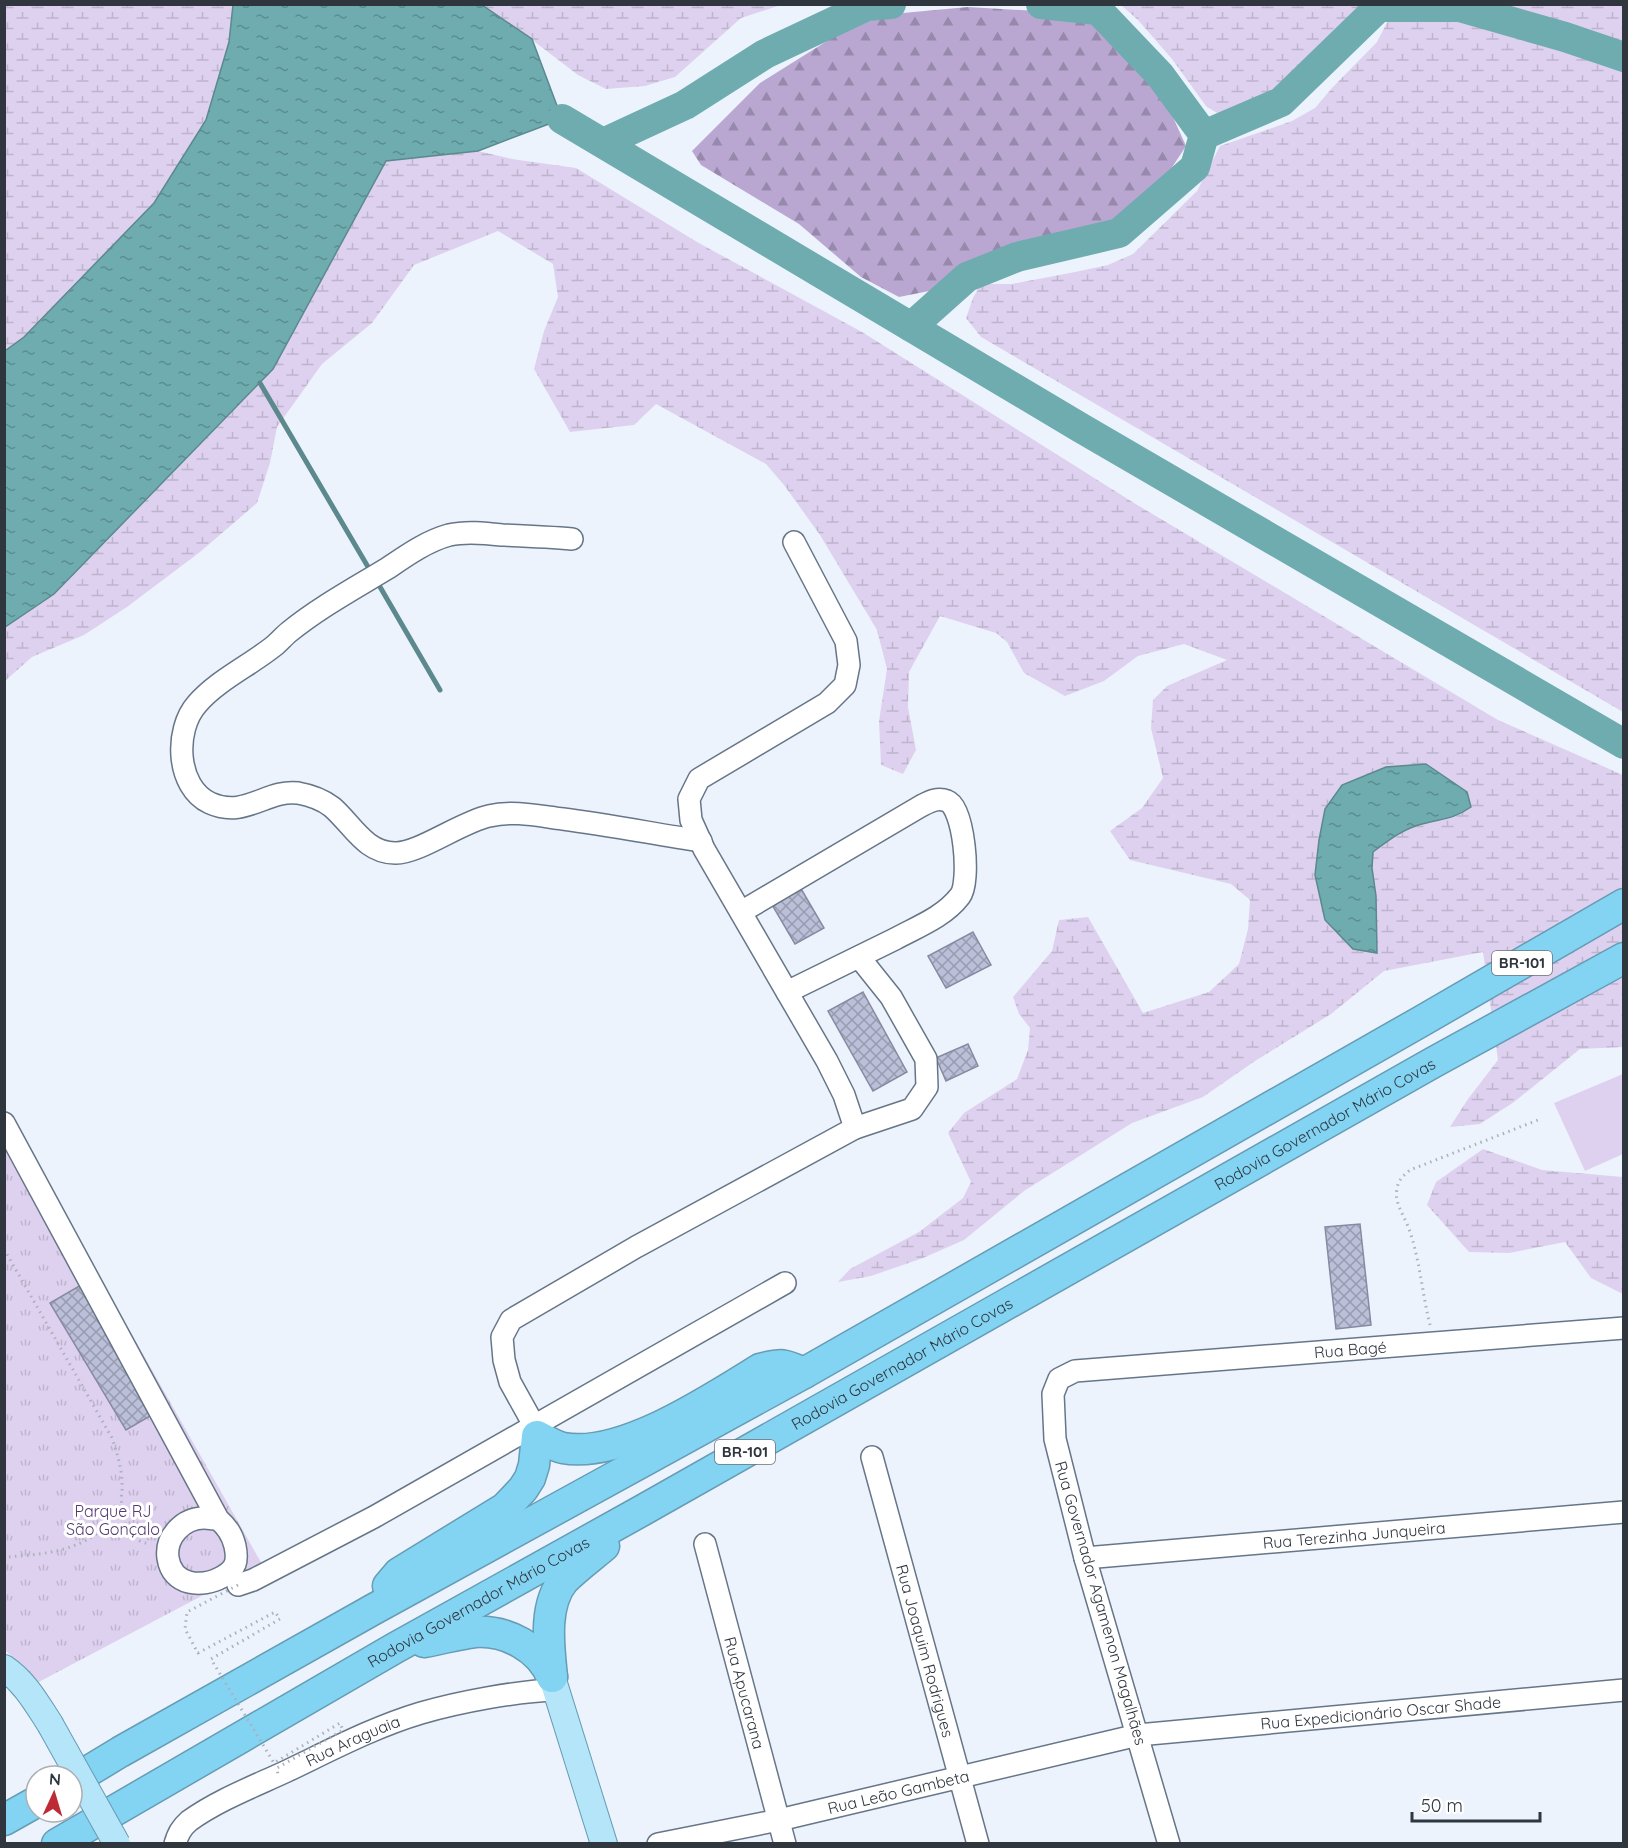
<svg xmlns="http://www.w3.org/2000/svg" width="1628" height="1848" font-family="Quicksand,sans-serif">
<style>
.green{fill:#ded1ef}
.forest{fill:url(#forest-firs)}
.wetland{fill:url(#wetland-marsh)}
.park{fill:url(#park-tufts)}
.water{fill:url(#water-ripples);stroke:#5b898d;stroke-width:1.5}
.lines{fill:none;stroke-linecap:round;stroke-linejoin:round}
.stream{stroke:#5b898d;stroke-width:5}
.river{stroke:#6eacaf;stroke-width:30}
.building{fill:url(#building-cross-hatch);stroke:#878aa1;stroke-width:1.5}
.minor-casing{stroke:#667688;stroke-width:24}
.major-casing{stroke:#669cb4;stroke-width:28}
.highway-casing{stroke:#669cb4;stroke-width:33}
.path{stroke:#aab1ba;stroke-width:3;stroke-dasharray:1.5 4.5;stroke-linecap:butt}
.minor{stroke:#fff;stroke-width:21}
.major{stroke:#b5e5f8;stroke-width:26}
.highway{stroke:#83d3f3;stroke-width:30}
.major-bridge-casing{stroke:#669cb4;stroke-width:28;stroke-linecap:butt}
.path-bridge{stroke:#aab1ba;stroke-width:3;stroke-dasharray:1.5 4.5;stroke-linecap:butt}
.major-bridge{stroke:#b5e5f8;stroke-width:26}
.labels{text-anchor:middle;stroke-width:6;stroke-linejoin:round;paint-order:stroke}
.shield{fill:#fff;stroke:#6d7278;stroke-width:1.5}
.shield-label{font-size:15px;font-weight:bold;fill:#2f363e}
.street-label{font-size:16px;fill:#2f363e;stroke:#fff}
.park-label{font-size:16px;fill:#543a71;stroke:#fff}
</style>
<defs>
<pattern id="forest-firs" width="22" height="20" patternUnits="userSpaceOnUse" patternTransform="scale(1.5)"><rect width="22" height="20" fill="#b9a7d2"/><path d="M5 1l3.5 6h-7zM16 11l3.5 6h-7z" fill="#9789ac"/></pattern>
<pattern id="wetland-marsh" width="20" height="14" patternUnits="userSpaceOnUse" patternTransform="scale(1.5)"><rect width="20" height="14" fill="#ded1ef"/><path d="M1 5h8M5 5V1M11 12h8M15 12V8" fill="none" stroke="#bfb4ce"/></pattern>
<pattern id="park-tufts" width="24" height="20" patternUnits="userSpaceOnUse" patternTransform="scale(1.5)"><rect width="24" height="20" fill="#ded1ef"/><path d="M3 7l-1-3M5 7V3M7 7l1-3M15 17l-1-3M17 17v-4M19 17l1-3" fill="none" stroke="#bfb4ce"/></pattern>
<pattern id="water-ripples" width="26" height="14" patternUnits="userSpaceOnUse" patternTransform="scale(1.5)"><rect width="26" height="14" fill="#6eacaf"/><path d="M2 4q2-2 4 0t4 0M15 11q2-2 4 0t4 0" fill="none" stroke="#5b8d90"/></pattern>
<pattern id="building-cross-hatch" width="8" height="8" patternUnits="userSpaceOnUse" patternTransform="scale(1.5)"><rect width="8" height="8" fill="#bbbfd7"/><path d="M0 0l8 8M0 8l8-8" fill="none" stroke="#989cb0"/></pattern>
</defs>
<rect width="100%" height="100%" fill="#ecf3fc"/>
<!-- green -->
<path class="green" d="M 1623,1074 L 1623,1154 L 1585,1171 L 1554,1103 Z"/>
<!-- forest -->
<path class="forest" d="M 968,7 L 1071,13 L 1109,33 L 1145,71 L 1172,115 L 1186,146 L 1169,172 L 1115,223 L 1081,234 L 1015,244 L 974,262 L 944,288 L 899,297 L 861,277 L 799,224 L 701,165 L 692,151 L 760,83 L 851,26 L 892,14 Z"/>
<!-- wetland -->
<path class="wetland" d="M 5,5 L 233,5 L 229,42 L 206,120 L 154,203 L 24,337 L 5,351 Z
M 482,5 L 781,5 L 741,18 L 675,77 L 645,86 L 606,89 L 578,75 L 531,39 Z
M 1121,5 L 1370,5 L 1280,91 L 1225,118 L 1206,106 L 1172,59 L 1138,20 Z
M 1391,5 L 1623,5 L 1623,712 L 981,337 L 966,318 L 973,298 L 981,284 L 1012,284 L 1075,272 L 1108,265 L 1133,254 L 1197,191 L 1220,146 L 1292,121 L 1315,108 L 1332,88 L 1377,42 L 1395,7 Z
M 478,151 L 512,159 L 576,168 L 697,242 L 862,332 L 1134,503 L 1498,720 L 1623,775 L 1623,1047 L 1580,1049 L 1514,1102 L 1480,1124 L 1450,1127 L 1468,1099 L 1498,1060 L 1483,952 L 1384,971 L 1331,1014 L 1255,1061 L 1203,1097 L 1132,1123 L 1024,1191 L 964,1240 L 923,1258 L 871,1276 L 838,1282 L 850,1269 L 863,1262 L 919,1232 L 963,1198 L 971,1182 L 948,1133 L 964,1113 L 1017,1079 L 1028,1050 L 1030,1028 L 1019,1014 L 1013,997 L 1052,951 L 1059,920 L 1088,917 L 1143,1013 L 1209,992 L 1239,964 L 1248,929 L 1250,900 L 1231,884 L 1130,860 L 1110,831 L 1142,808 L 1163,778 L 1151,728 L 1153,700 L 1167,686 L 1227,660 L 1184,644 L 1138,656 L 1104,681 L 1065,696 L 1024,673 L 1007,642 L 996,633 L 940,616 L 909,672 L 908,707 L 916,750 L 903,774 L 881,765 L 879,721 L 887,669 L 877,630 L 820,535 L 784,485 L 766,464 L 656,404 L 634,425 L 570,432 L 534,369 L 544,331 L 558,297 L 553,264 L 498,231 L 414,265 L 372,323 L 322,364 L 277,427 L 270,463 L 257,503 L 200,552 L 127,607 L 84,635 L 32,657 L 5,681 L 5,627 L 54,594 L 273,369 L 386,161 Z
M 1483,1149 L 1542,1170 L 1623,1177 L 1623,1294 L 1591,1278 L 1565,1242 L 1509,1253 L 1469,1252 L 1427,1205 L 1436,1182 Z"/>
<!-- park -->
<path class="park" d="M 4,1109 L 262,1564 L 35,1684 L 19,1663 L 5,1650 Z"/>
<!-- water -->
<path class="water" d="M 233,5 L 482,5 L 532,39 L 562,119 L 478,151 L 386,161 L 273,369 L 54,594 L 5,627 L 5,351 L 24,337 L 154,203 L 206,120 L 229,42 Z
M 1426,764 L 1467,792 L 1471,807 C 1452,820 1443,818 1422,824 C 1403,829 1389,840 1373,852 L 1372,868 L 1376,896 L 1377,953 L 1353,949 L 1325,920 L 1315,875 L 1319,840 L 1325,809 L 1342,785 L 1386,767 Z"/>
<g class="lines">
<!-- stream -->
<path class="stream" d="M 260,383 L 371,572
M 376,580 L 440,690"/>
<!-- river -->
<path class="river" d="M 1041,4 L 1098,10 L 1160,75 L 1204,135
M 562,119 L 1081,428 L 1624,744
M 603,143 L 685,105 L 765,54 L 867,6 L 891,4
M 911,327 L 967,277 L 1017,257 L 1119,233 L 1195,167 L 1204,135 L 1281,102 L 1379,7 L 1460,7 L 1565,37 L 1624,57"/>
</g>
<!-- building -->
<path class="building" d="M 800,887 L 824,928 L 795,944 L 771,903 Z
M 973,932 L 991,965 L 946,988 L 928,956 Z
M 863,992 L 907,1072 L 873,1091 L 828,1011 Z
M 968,1044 L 978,1066 L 946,1081 L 936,1058 Z
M 1360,1224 L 1371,1325 L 1336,1329 L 1325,1227 Z
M 81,1285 L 157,1412 L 126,1430 L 50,1303 Z"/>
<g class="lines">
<defs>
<g id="minor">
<path d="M 572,539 C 549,537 525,536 502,535 C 485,533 466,531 449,535 C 427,541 407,555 388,568 C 355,588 320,607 289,632 C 284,636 279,642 274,646 C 249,666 218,680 197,704 C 174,730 176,787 210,803 C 245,819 267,789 298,793 C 309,795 323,800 332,807 C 352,824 365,853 395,853 C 418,854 461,822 489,816 C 513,810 539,816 563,819 C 609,825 655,834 701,841"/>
<path d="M 741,912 L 921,806 C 929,802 937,797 947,801 C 964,807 971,882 960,896 C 944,917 917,927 895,939 C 859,957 823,974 787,992"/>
<path d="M 4,1123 L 218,1519 C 227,1527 232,1534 235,1546 C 236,1551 237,1559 235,1564 C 233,1570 227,1574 222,1577 C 202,1588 172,1586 168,1558 C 165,1537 183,1518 204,1518 C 208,1518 213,1519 218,1519"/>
<path d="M 855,1128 L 912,1109 L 927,1087 L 926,1059 L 891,997 L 859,957"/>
<path d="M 537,1436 L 530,1418 L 510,1382 L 504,1360 L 502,1337 L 511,1320 L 636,1247 L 855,1128 L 844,1095 L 827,1061 L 704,849 L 691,820 L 689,799 L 699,779 L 827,703 L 845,685 L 849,665 L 846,641 L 794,542"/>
<path id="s1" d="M 872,1457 L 978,1844"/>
<path id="s2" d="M 705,1544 L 785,1844"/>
<path id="s3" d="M 1085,1558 L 1624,1512"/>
<path d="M 238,1585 L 253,1580 L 374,1517 L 785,1283"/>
<path id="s4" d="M 175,1844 C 178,1834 181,1828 189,1821 C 218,1800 255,1786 287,1771 C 331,1750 374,1727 421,1713 C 459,1702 517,1691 556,1690"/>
<path id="s5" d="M 658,1844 L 779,1820 L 1138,1735 L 1624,1690"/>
<path id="s6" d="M 1169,1844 L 1085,1558 L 1055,1439 L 1053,1394 L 1059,1379 L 1075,1371 L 1624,1328"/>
</g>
<path id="major" d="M 4,1668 C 25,1682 37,1704 50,1724
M 552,1677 L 604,1844"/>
<g id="highway">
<path d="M 388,1586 L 399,1573 L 505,1508 L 523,1489 L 530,1478 L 534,1465 L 537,1436 C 545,1440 554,1446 563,1448 C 622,1459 711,1399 760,1369 C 782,1363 784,1364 804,1373"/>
<path d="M 424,1642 C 441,1639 458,1634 475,1632 C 507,1630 540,1648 552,1677"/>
<path d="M 552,1677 C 549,1647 543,1605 564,1580 C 576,1568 591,1557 604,1546"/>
<path d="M 72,1781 L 120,1752 L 374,1609 L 804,1373 L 1420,1022 L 1624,904"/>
<path d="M 4,1820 L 36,1802"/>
<path id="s7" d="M 57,1844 L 395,1648 L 643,1510 L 1434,1062 L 1624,958"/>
</g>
</defs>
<!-- minor casing -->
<use href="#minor" class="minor-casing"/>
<!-- major casing -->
<use href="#major" class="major-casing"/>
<!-- highway casing -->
<use href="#highway" class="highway-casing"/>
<!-- path -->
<path class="path" d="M 4,1249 L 112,1438 C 118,1456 123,1472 122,1491 C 121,1495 122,1501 121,1505 C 119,1509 115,1513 113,1517 C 89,1551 42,1555 4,1557
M 1430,1325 C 1422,1293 1420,1260 1409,1229 C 1404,1215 1394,1203 1397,1189 C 1398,1180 1404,1175 1410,1170 L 1538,1120
M 121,1505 C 126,1527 126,1540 151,1544"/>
<!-- minor -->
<use href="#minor" class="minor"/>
<!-- major -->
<use href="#major" class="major"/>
<!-- highway -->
<use href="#highway" class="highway"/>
<defs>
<path id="major-bridge" d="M 50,1724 L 117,1844"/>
</defs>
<!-- major-bridge casing -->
<use href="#major-bridge" class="major-bridge-casing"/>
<!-- path-bridge -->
<path class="path-bridge" d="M 238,1585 L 187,1612 L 185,1629 L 198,1653 L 275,1612 L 280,1619 L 211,1659 L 274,1763 L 340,1723 L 343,1730 L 277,1768 L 278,1775"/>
<!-- major-bridge -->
<use href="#major-bridge" class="major-bridge"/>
</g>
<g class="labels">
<!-- shield labels -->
<g class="shield">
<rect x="1492" y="951" width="60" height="24" rx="4.5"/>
<rect x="715" y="1440" width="60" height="24" rx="4.5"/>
</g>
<g class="shield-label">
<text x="1522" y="968">BR-101</text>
<text x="745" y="1457">BR-101</text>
</g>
<!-- street labels -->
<g class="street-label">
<text dy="6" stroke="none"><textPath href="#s7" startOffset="1458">Rodovia Governador Mário Covas</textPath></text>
<text dy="6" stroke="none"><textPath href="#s6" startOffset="776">Rua Bagé</textPath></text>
<text dy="6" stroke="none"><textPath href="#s7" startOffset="972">Rodovia Governador Mário Covas</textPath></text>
<text dy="6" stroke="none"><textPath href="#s3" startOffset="270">Rua Terezinha Junqueira</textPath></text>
<text dy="6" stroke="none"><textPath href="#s7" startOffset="486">Rodovia Governador Mário Covas</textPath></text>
<text transform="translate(1101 1603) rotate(74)" y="6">Rua Governador Agamenon Magalhães</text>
<text dy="6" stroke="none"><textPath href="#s1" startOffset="201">Rua Joaquim Rodrigues</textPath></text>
<text dy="6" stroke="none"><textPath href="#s2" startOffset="154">Rua Apucarana</textPath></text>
<text dy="6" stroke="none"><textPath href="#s5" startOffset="736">Rua Expedicionário Oscar Shade</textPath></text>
<text dy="6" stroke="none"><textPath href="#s4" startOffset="210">Rua Araguaia</textPath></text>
<text dy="6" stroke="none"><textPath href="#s5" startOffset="246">Rua Leão Gambeta</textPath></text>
</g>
<!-- park labels -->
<g class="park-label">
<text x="113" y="1517">Parque RJ<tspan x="113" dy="18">São Gonçalo</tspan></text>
</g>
</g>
<!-- border -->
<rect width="1628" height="1848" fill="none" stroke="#2f363e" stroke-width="12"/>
<!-- north arrow -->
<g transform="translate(54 1794) rotate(4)"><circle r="28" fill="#ffffff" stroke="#acafb2" stroke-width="1.5"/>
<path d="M0-4.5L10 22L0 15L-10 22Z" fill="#bc2b36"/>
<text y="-9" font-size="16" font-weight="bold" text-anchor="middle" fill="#2f363e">N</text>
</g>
<!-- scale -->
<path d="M1412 1812v9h128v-9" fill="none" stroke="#2f363e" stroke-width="3"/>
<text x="1421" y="1812" font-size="18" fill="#2f363e" stroke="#ffffff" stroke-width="4.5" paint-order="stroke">50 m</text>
</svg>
